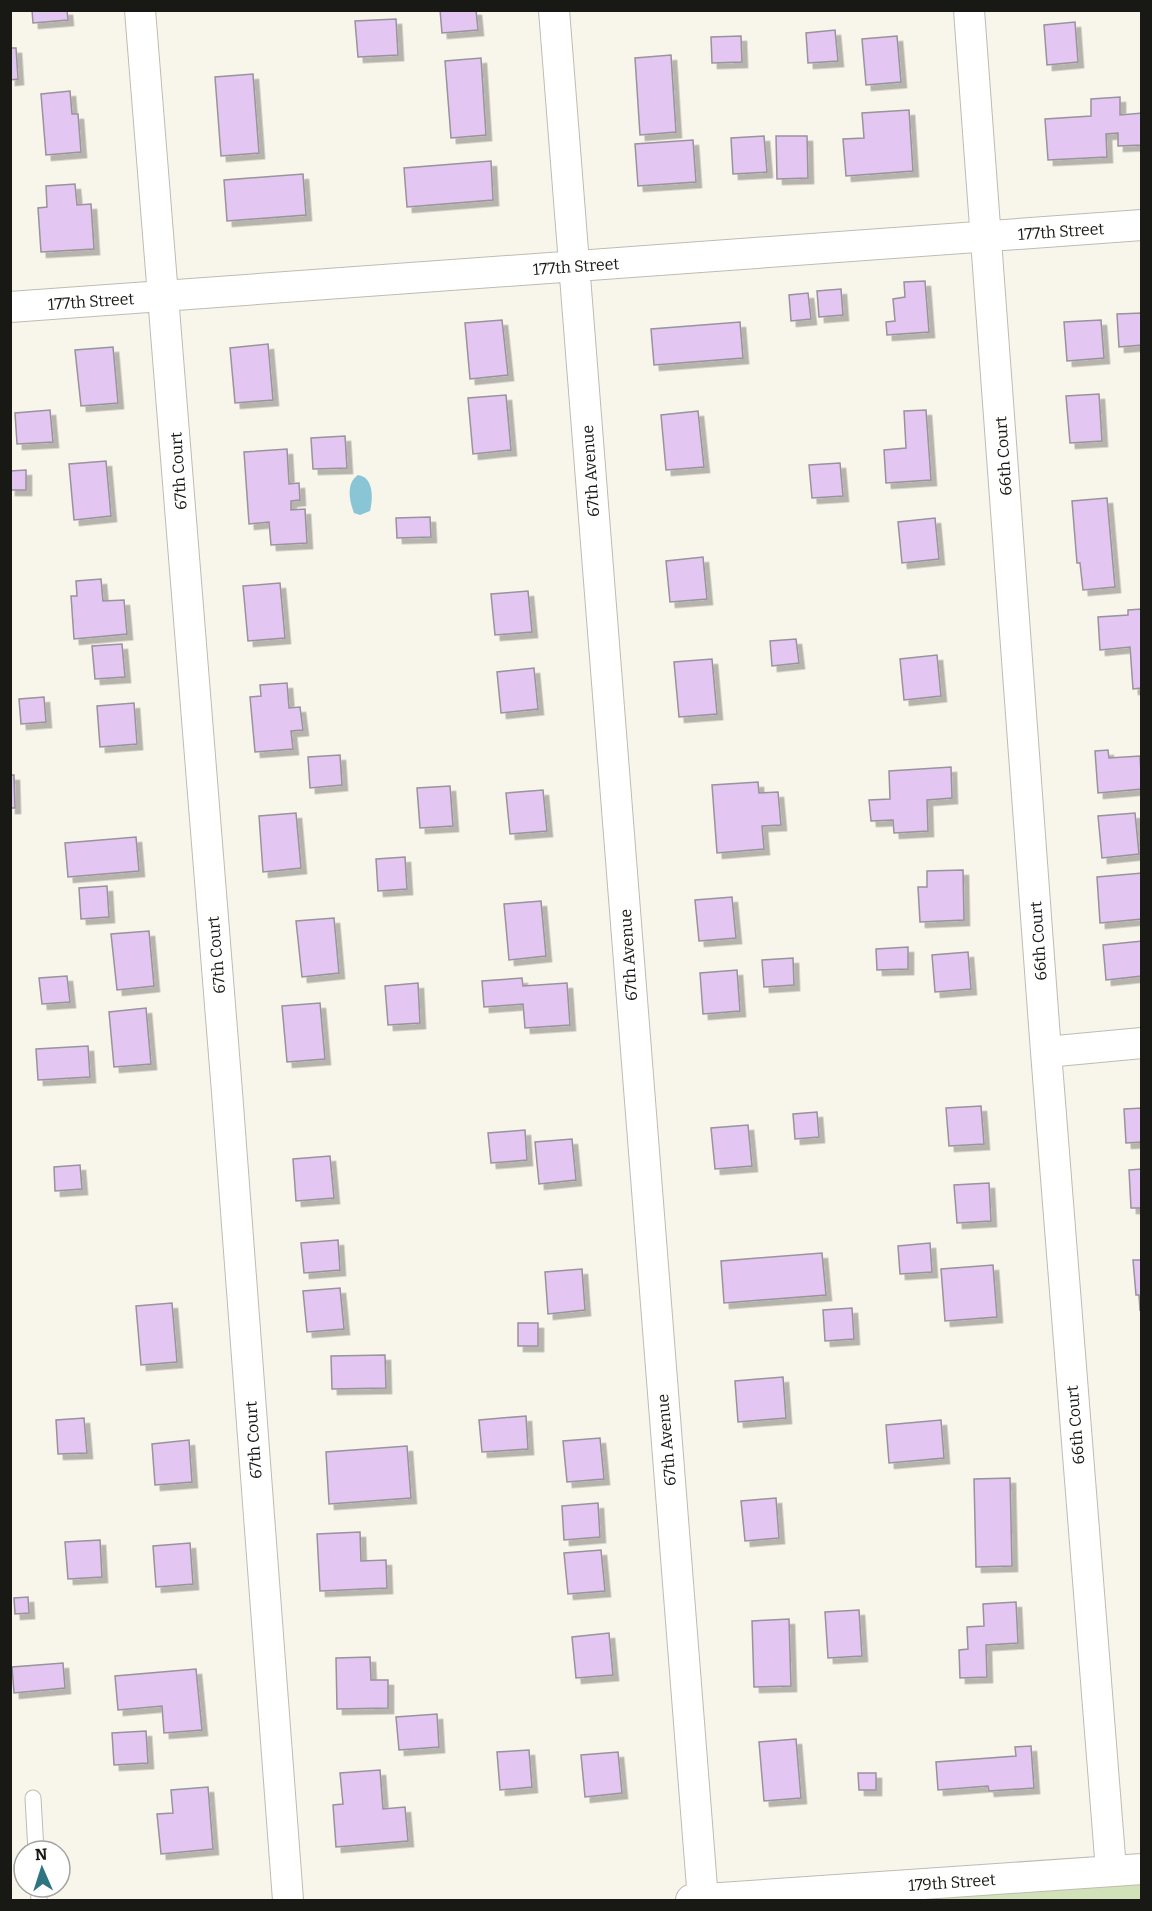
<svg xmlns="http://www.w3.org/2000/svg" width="1152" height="1911" font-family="Bitter,serif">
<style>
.green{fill:#d1e2b8}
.water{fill:#8ac5d6}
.building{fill:#e3c6f1;stroke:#99939c;stroke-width:1.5;filter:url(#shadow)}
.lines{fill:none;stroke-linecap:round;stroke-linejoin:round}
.lane-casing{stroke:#bebcb2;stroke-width:17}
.street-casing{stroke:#bebcb2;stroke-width:32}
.lane{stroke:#fff;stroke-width:15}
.street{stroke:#fff;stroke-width:30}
.labels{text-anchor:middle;stroke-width:4.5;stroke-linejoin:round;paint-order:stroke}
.street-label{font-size:16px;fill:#181814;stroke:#fff}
</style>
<defs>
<filter id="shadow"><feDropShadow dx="5.5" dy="5.5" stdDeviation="0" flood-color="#0004"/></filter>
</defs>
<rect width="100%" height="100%" fill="#f8f6eb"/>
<!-- green -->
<path class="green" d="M 1141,1880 L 1141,1900 L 847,1900 Z"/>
<!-- water -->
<path class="water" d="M 358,475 C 374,477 373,499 370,511 L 360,515 L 354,513 C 349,500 346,483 358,475 Z"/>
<!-- building -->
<path class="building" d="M 32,10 L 67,10 L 68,20 L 33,23 Z
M 440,10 L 476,10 L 478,30 L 442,33 Z
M 396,19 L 398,55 L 358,57 L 355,21 Z
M 1075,22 L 1078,62 L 1047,65 L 1044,25 Z
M 835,30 L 838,61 L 808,63 L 806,33 Z
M 741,36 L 742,62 L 712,63 L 711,37 Z
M 897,36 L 901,82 L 866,85 L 862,39 Z
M 10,48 L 16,48 L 18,79 L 10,80 Z
M 671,55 L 676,132 L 640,135 L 635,58 Z
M 481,58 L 486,135 L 451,138 L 445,61 Z
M 253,74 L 259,153 L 221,156 L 215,77 Z
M 70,91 L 72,114 L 78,114 L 81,152 L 46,155 L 41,94 Z
M 1120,97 L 1120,115 L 1142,113 L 1142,145 L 1118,146 L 1118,133 L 1106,134 L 1107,157 L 1048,160 L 1045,119 L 1091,116 L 1091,99 Z
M 909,110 L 913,171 L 846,176 L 843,139 L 864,138 L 862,113 Z
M 764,136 L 767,172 L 733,174 L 731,138 Z
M 776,136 L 807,136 L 808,178 L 777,179 Z
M 693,140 L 696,182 L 638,186 L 635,144 Z
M 491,161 L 493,200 L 407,207 L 404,168 Z
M 303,174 L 306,215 L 227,221 L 224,180 Z
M 75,184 L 77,205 L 91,204 L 94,249 L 41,252 L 38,208 L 47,207 L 46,186 Z
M 925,281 L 929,332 L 887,335 L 886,322 L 895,321 L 893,299 L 905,297 L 904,282 Z
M 841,289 L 843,315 L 819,317 L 817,291 Z
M 808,293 L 811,319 L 791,321 L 789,295 Z
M 1142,313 L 1142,345 L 1119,347 L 1117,314 Z
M 502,320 L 508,375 L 470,379 L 465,323 Z
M 1101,320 L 1104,358 L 1067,361 L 1064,322 Z
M 740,322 L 743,358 L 654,365 L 651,329 Z
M 268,344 L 273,400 L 235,403 L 230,348 Z
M 113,347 L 118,403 L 81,406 L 75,350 Z
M 1099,394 L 1102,441 L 1070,443 L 1066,396 Z
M 506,395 L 511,450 L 473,454 L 468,398 Z
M 50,410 L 53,442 L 17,444 L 15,413 Z
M 926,410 L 931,480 L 886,483 L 884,450 L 906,448 L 904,411 Z
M 698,411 L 704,467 L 666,470 L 661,415 Z
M 345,436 L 347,468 L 313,469 L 311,438 Z
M 287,449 L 289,484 L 299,483 L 300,500 L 291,501 L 291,510 L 305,509 L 307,543 L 271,545 L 269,522 L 249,524 L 244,452 Z
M 106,461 L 111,516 L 74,520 L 69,464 Z
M 840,463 L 843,496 L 812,498 L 809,465 Z
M 26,470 L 26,490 L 10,490 L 10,471 Z
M 1107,498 L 1115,587 L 1083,590 L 1080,563 L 1077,563 L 1072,501 Z
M 430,517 L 431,537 L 397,538 L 396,518 Z
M 935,518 L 939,559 L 902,563 L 898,522 Z
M 703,557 L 707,599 L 670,602 L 666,561 Z
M 101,579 L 103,601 L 124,600 L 127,634 L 74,639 L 71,596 L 77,596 L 76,581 Z
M 280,583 L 285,638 L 248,641 L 243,586 Z
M 528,591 L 532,632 L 495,635 L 491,594 Z
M 1142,609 L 1142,688 L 1133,689 L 1130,647 L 1100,650 L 1098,617 L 1128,615 L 1128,610 Z
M 796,639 L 799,663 L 772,666 L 770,641 Z
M 122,644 L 125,677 L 95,679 L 92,646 Z
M 937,655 L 941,696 L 904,700 L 900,659 Z
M 712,659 L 717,714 L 679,717 L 674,662 Z
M 534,668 L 538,709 L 501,713 L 497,672 Z
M 287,683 L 289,708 L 300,707 L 303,730 L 291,731 L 293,749 L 255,752 L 250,697 L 261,696 L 260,685 Z
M 44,697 L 46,722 L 21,724 L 19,699 Z
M 134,703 L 137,744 L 100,747 L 97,706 Z
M 1108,750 L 1109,758 L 1140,756 L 1142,789 L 1098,793 L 1095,751 Z
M 340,755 L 342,785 L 310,788 L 308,757 Z
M 951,767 L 952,798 L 927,800 L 928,831 L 894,833 L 893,820 L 871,821 L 869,800 L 890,799 L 889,771 Z
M 10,775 L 14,775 L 15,808 L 10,808 Z
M 758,782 L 759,793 L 778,792 L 781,825 L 762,826 L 764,849 L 717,853 L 712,785 Z
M 450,786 L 453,826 L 420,828 L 417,788 Z
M 543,790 L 547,831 L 510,834 L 506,793 Z
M 296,813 L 301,868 L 263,872 L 259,816 Z
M 1135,813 L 1139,854 L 1102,858 L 1098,816 Z
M 136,837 L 139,871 L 68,877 L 65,843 Z
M 405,857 L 407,889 L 378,891 L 376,859 Z
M 963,870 L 964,920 L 920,922 L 918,887 L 927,887 L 927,871 Z
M 1142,873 L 1142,919 L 1100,923 L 1097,877 Z
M 107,886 L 109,917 L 81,919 L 79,888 Z
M 732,897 L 736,938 L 699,941 L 695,900 Z
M 541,901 L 546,956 L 509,960 L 504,904 Z
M 334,918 L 339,973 L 302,977 L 296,921 Z
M 149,931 L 154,986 L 117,990 L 111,934 Z
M 1142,941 L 1142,976 L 1106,980 L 1103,945 Z
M 908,947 L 908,969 L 877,970 L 876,949 Z
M 968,952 L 971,989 L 935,992 L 932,955 Z
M 793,958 L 794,985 L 764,987 L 762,960 Z
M 737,970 L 740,1011 L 703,1014 L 700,973 Z
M 67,976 L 70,1002 L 42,1004 L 39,978 Z
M 522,978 L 523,986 L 567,983 L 570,1025 L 525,1028 L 523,1004 L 484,1007 L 482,981 Z
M 418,983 L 420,1023 L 388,1025 L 385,986 Z
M 320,1003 L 325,1059 L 287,1062 L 282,1006 Z
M 146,1008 L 151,1064 L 114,1067 L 109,1012 Z
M 88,1046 L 90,1077 L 38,1080 L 36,1049 Z
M 981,1106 L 984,1144 L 949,1146 L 946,1108 Z
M 1142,1108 L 1142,1142 L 1126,1143 L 1124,1109 Z
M 817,1112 L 819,1137 L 795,1139 L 793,1114 Z
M 748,1125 L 752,1166 L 715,1169 L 711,1128 Z
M 525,1130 L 527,1160 L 491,1163 L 488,1133 Z
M 572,1139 L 576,1180 L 539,1184 L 535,1142 Z
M 330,1156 L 334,1198 L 296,1201 L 293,1159 Z
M 80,1165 L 82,1189 L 55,1191 L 54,1167 Z
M 1142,1169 L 1142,1208 L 1131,1208 L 1129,1170 Z
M 989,1183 L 991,1221 L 957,1223 L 954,1185 Z
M 338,1240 L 340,1270 L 304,1273 L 301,1243 Z
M 930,1243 L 932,1272 L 900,1274 L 898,1246 Z
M 822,1253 L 826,1295 L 724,1303 L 721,1261 Z
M 1133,1260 L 1142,1260 L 1142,1309 L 1140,1310 L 1139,1295 L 1136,1295 Z
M 993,1265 L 997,1317 L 945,1321 L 941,1269 Z
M 582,1269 L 585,1310 L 548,1314 L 545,1272 Z
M 340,1288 L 344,1329 L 307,1332 L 303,1291 Z
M 172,1303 L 177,1362 L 141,1365 L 136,1306 Z
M 852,1308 L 854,1339 L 825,1341 L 823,1310 Z
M 518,1323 L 538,1323 L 538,1346 L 518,1346 Z
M 385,1355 L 386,1388 L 332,1389 L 331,1356 Z
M 783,1377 L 786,1418 L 738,1422 L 735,1381 Z
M 526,1416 L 528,1449 L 482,1452 L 479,1420 Z
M 84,1418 L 87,1453 L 58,1454 L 56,1420 Z
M 941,1420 L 944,1458 L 889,1463 L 886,1425 Z
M 600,1438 L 604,1479 L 567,1482 L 563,1441 Z
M 189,1440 L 192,1482 L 155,1485 L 152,1444 Z
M 407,1446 L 411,1498 L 329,1504 L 326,1452 Z
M 1010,1478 L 1012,1566 L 976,1567 L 974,1479 Z
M 776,1498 L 779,1538 L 745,1541 L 741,1501 Z
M 598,1503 L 600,1537 L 564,1540 L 562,1506 Z
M 360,1532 L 361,1561 L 386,1560 L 387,1588 L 320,1591 L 317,1534 Z
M 100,1540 L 102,1577 L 68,1579 L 65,1542 Z
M 190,1543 L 193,1584 L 156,1587 L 153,1546 Z
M 601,1550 L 605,1591 L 568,1594 L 564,1553 Z
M 28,1597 L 29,1613 L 15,1614 L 14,1598 Z
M 1016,1602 L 1018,1643 L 986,1645 L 987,1677 L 960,1678 L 959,1650 L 968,1649 L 967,1627 L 984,1626 L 983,1604 Z
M 859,1610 L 862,1656 L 828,1658 L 825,1612 Z
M 789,1619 L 791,1686 L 754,1687 L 752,1621 Z
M 609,1633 L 613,1675 L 576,1678 L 572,1637 Z
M 370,1657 L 371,1680 L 388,1680 L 388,1708 L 337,1709 L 336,1658 Z
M 63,1663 L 65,1688 L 14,1693 L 12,1667 Z
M 196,1669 L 202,1730 L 164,1733 L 162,1706 L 118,1710 L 115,1676 Z
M 437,1714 L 439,1747 L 399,1750 L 396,1717 Z
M 146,1731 L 148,1763 L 114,1765 L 112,1733 Z
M 796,1739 L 801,1798 L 764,1801 L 759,1742 Z
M 1031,1746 L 1034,1788 L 989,1791 L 988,1786 L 938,1790 L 936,1762 L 1016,1756 L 1015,1747 Z
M 529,1750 L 532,1787 L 500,1790 L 497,1752 Z
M 618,1752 L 622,1793 L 585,1797 L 581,1755 Z
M 380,1770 L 383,1809 L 405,1807 L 408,1841 L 336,1847 L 333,1805 L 343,1804 L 340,1773 Z
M 858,1773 L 876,1773 L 876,1790 L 859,1790 Z
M 208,1787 L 213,1849 L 161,1854 L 157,1814 L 173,1813 L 171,1790 Z"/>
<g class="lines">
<defs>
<path id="lane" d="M 33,1798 L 36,1851
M 38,1887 L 39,1900"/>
<path id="street" d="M 140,10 L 227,1092 L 288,1900
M 554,10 L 703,1900
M 969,10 L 1046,1052 L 1111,1870
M 10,307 L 1142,225
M 1046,1052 L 1142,1043
M 691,1900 L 1142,1869"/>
</defs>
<!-- lane casing -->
<use href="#lane" class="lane-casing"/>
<!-- street casing -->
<use href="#street" class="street-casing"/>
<!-- lane -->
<use href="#lane" class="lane"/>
<!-- street -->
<use href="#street" class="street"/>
</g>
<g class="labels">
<!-- street labels -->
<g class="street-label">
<text transform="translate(1061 231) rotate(-4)" y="6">177th Street</text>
<text transform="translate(576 266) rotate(-4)" y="6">177th Street</text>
<text transform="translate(91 301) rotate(-4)" y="6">177th Street</text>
<text transform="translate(1003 456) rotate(-94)" y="6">66th Court</text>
<text transform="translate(178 471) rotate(-94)" y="6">67th Court</text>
<text transform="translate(590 471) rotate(-94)" y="6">67th Avenue</text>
<text transform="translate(1038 941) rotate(-94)" y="6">66th Court</text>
<text transform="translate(216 955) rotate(-95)" y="6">67th Court</text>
<text transform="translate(628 955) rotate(-94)" y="6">67th Avenue</text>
<text transform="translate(1075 1425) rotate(-95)" y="6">66th Court</text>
<text transform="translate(253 1440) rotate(-94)" y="6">67th Court</text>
<text transform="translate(666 1440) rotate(-95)" y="6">67th Avenue</text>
<text transform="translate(952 1882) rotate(-4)" y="6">179th Street</text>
</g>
</g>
<!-- border -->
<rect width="1152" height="1911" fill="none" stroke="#181814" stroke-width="24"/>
<!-- north arrow -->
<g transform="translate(42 1869) rotate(357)"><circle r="28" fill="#ffffff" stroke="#a3a3a1" stroke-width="1.5"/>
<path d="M0-4.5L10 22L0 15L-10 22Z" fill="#2e7481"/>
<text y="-9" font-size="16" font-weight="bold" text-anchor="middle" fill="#181814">N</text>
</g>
</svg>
